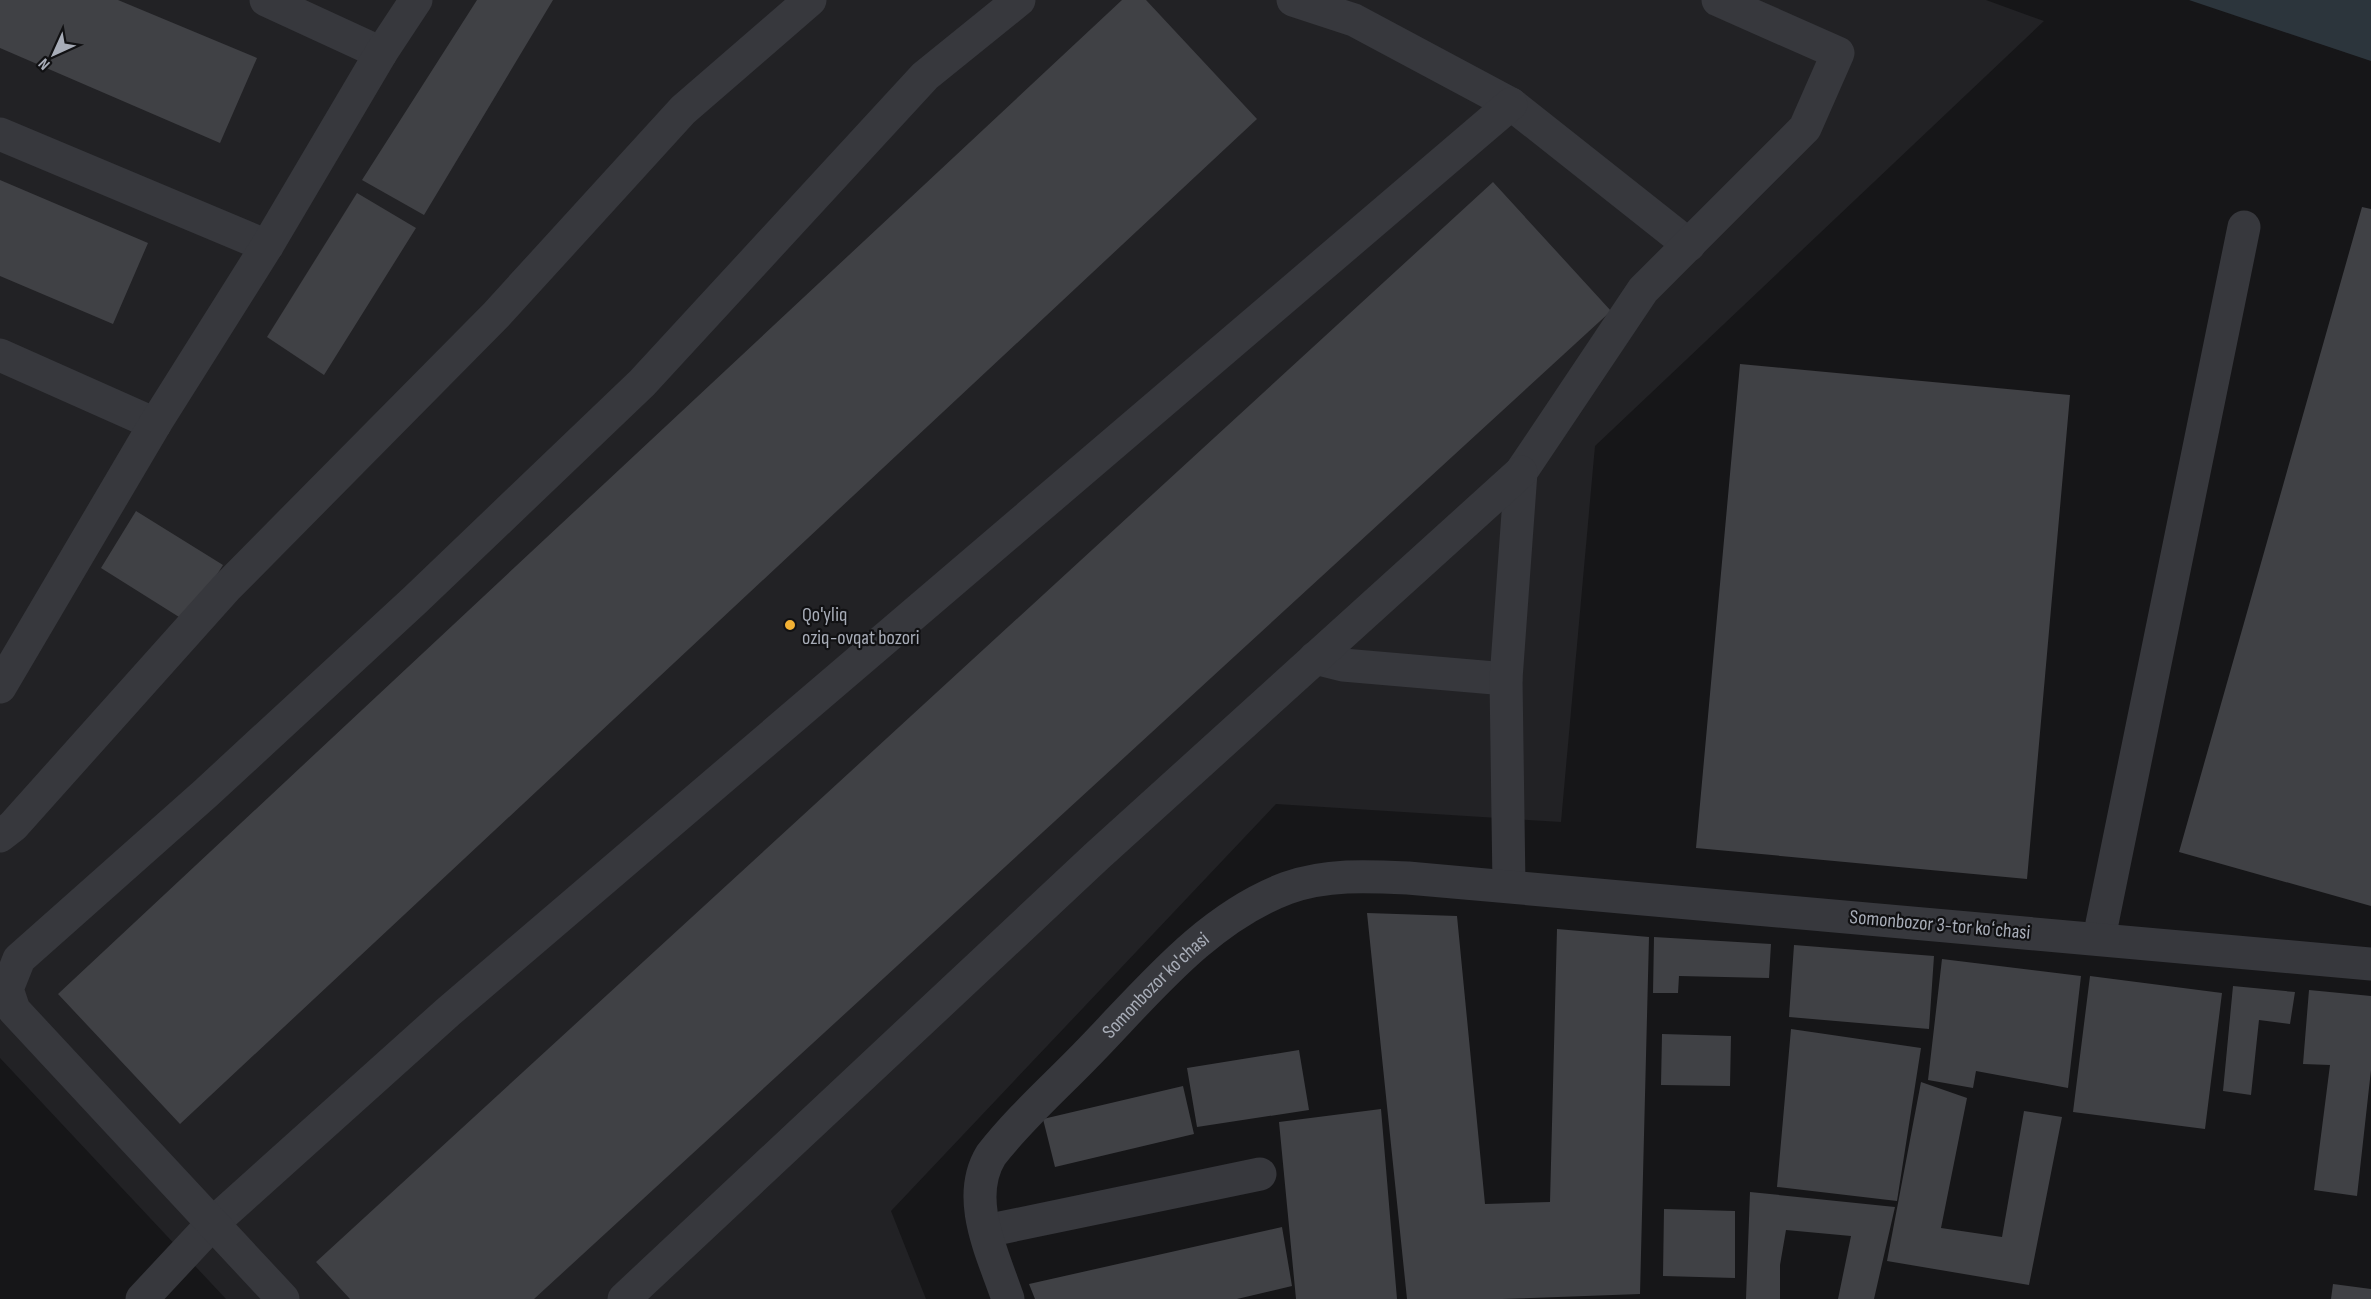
<svg xmlns="http://www.w3.org/2000/svg" width="2371" height="1299" font-family="'Sofia Sans Condensed',sans-serif">
<style>
.built{fill:#222225}
.water{fill:#2c353c}
.building{fill:#404145}
.lines{fill:none;stroke-linecap:round;stroke-linejoin:round}
.minor{stroke:#37383d;stroke-width:33}
.poi-dot{fill:#f2b134;stroke:#111113;stroke-width:2}
.labels{text-anchor:middle;stroke-width:4.5;stroke-linejoin:round;paint-order:stroke}
.poi-label{font-size:20px;fill:#a8adb8;stroke:#111113;text-anchor:start}
.street-label{font-size:20px;fill:#a8adb8;stroke:#111113}
</style>
<rect width="100%" height="100%" fill="#161618"/>
<!-- built -->
<path class="built" d="M 0,0 L 1986,0 L 2044,21 L 1595,446 L 1561,822 L 1276,804 L 891,1211 L 926,1299 L 226,1299 L 0,1058 Z"/>
<!-- water -->
<path class="water" d="M 2189,0 L 2371,0 L 2371,61 Z"/>
<!-- building -->
<path class="building" d="M 0,0 L 118,0 L 257,58 L 220,143 L 0,48 Z
M 477,0 L 553,0 L 424,215 L 362,180 Z
M 1122,0 L 1146,0 L 1257,119 L 180,1124 L 58,994 Z
M 0,180 L 148,243 L 113,324 L 0,276 Z
M 1493,182 L 1611,311 L 534,1299 L 350,1299 L 316,1262 Z
M 357,193 L 416,228 L 324,375 L 267,337 Z
M 2362,207 L 2371,209 L 2371,906 L 2179,852 Z
M 1740,364 L 2070,395 L 2027,879 L 1696,848 Z
M 136,511 L 223,565 L 187,622 L 101,568 Z
M 1367,913 L 1457,916 L 1485,1204 L 1550,1202 L 1557,929 L 1649,937 L 1640,1294 L 1502,1299 L 1407,1299 Z
M 1654,937 L 1771,944 L 1769,978 L 1679,976 L 1678,993 L 1653,993 Z
M 1794,945 L 1934,956 L 1929,1029 L 1789,1017 Z
M 1942,959 L 2081,976 L 2068,1088 L 1976,1071 L 1973,1088 L 1928,1080 Z
M 2090,976 L 2222,993 L 2205,1129 L 2073,1112 Z
M 2233,986 L 2295,992 L 2290,1024 L 2259,1020 L 2251,1095 L 2223,1091 Z
M 2309,990 L 2371,996 L 2371,1070 L 2357,1196 L 2314,1190 L 2330,1065 L 2303,1064 Z
M 1791,1029 L 1921,1048 L 1897,1201 L 1777,1187 Z
M 1662,1034 L 1731,1036 L 1730,1086 L 1661,1085 Z
M 1299,1050 L 1309,1110 L 1197,1127 L 1187,1068 Z
M 1921,1082 L 1967,1098 L 1941,1228 L 2002,1237 L 2024,1111 L 2062,1117 L 2029,1285 L 1887,1261 Z
M 1183,1086 L 1194,1134 L 1055,1167 L 1043,1119 Z
M 1381,1109 L 1397,1299 L 1296,1299 L 1279,1122 Z
M 1750,1192 L 1895,1207 L 1874,1299 L 1838,1299 L 1851,1236 L 1786,1230 L 1780,1265 L 1780,1299 L 1746,1299 Z
M 1664,1209 L 1735,1211 L 1735,1278 L 1663,1276 Z
M 1282,1227 L 1292,1286 L 1237,1299 L 1035,1299 L 1029,1284 Z
M 2333,1284 L 2371,1289 L 2371,1299 L 2331,1299 Z"/>
<g class="lines">
<!-- minor -->
<g class="minor">
<path d="M 266,0 L 381,53"/>
<path d="M 1293,0 L 1354,20 L 1511,104 L 1689,245"/>
<path d="M 0,134 L 267,246"/>
<path d="M 0,355 L 155,424"/>
<path d="M 1315,658 L 1343,665 L 1506,679"/>
<path d="M 0,687 L 155,424 L 267,246 L 381,53 L 416,0"/>
<path d="M 0,836 L 13,826 L 226,588 L 496,315 L 683,110 L 810,0"/>
<path d="M 1509,886 L 1506,679 L 1521,472 L 1643,290 L 1805,128 L 1838,53 L 1718,0"/>
<path d="M 2099,938 L 2244,227"/>
<path d="M 986,1231 L 1260,1174"/>
<path d="M 142,1299 L 212,1224 L 448,1012 L 1511,104"/>
<path d="M 283,1299 L 14,1010 L 7,989 L 19,959 L 206,793 L 415,600 L 642,383 L 925,76 L 1019,0"/>
<path d="M 624,1299 L 1097,856 L 1521,472"/>
<path id="s1" d="M 1008,1299 C 993,1254 964,1199 991,1155 C 1019,1119 1054,1088 1085,1056 C 1145,995 1204,919 1287,888 C 1326,874 1367,876 1408,878 L 2371,964"/>
</g>
</g>
<!-- markers -->
<circle class="poi-dot" cx="790" cy="625" r="6"/>
<g class="labels">
<!-- poi labels -->
<g class="poi-label">
<text x="802" y="621">Qo'yliq<tspan x="802" dy="23">oziq-ovqat bozori</tspan></text>
</g>
<!-- street labels -->
<g class="street-label">
<text transform="translate(1940 924) rotate(5)" y="7">Somonbozor 3-tor koʻchasi</text>
<text dy="7" stroke="none"><textPath href="#s1" startOffset="387">Somonbozor ko'chasi</textPath></text>
</g>
</g>
<!-- north arrow -->
<g transform="translate(54 54) rotate(225)" stroke="#111113" stroke-width="4.5" paint-order="stroke">
<path d="M0-4.5L10 22L0 15L-10 22Z" fill="#a8adb8"/>
<text y="-9" font-size="16" font-weight="bold" text-anchor="middle" fill="#a8adb8">N</text>
</g>
</svg>
